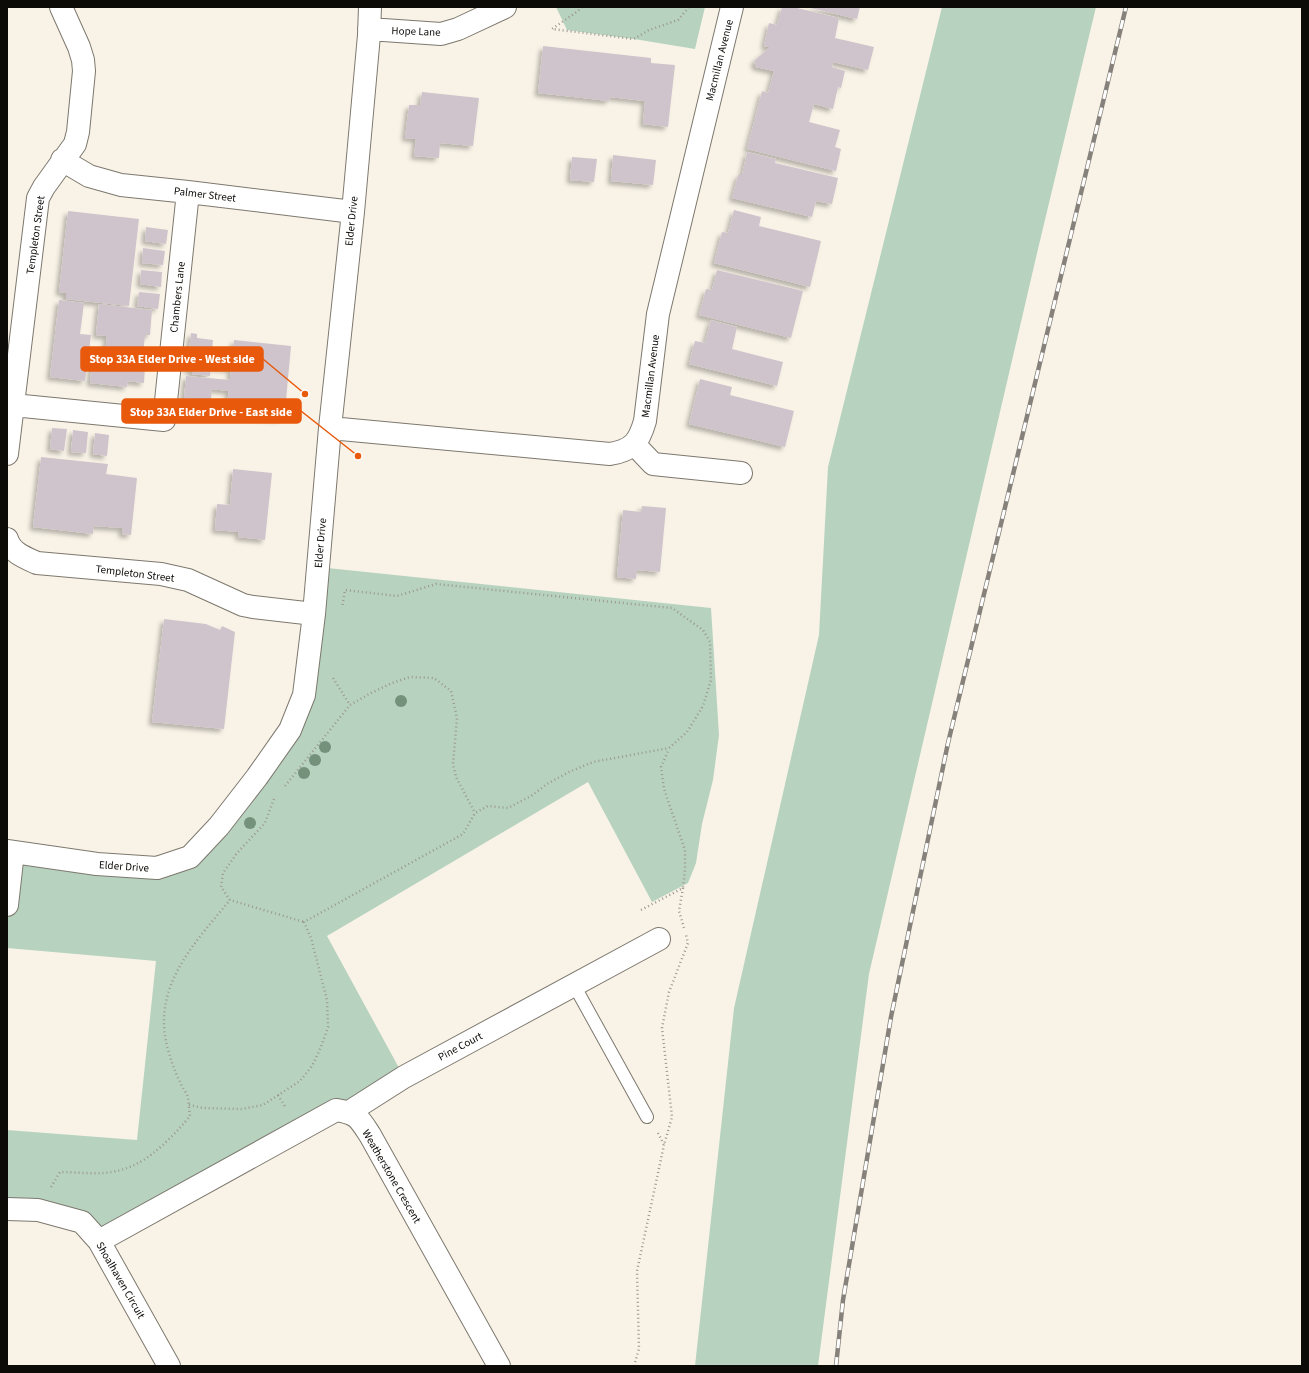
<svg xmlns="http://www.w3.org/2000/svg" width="1309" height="1373" font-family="'Source Sans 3',sans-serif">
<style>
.green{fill:#b7d3c0}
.building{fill:#cfc4cc;filter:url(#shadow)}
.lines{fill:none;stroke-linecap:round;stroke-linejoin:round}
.lane-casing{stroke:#7d786e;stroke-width:14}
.street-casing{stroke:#7d786e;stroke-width:24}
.path{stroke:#9c988f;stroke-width:2.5;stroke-dasharray:1 3;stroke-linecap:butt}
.lane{stroke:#fff;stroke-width:12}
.street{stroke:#fff;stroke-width:22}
.rail-casing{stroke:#86827b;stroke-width:4.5}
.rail{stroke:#fff;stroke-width:3;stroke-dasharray:9;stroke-linecap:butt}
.tree{fill:#74917b}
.labels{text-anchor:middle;stroke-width:4;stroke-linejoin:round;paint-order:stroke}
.street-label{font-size:11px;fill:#0d0b08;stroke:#fff}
.leader{fill:none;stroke:#e8590c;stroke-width:1.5}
.callout-dot{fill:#e8590c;stroke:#fff;stroke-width:1.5}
.callout{fill:#e8590c;stroke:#e8590c;stroke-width:1.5}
.callout-label{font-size:12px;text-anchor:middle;font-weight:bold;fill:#fff}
</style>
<defs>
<filter id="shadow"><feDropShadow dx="-3.5" dy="3.5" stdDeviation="2" flood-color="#0004"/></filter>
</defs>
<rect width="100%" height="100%" fill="#f9f3e7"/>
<!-- green -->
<path class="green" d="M 556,7 L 705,7 L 695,49 L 634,39 L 567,30 Z
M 942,7 L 1096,7 L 1038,249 L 869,974 L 818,1366 L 695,1366 L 734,1008 L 819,635 L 828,467 Z
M 318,567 L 711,608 L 719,735 L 713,780 L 702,824 L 696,863 L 688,883 L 652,902 L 588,782 L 327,936 L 404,1077 L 99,1241 L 82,1222 L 7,1209 L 7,1130 L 137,1140 L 156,961 L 7,948 L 7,905 L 13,852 L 47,856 L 190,857 L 291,730 Z"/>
<!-- building -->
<path class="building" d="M 782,7 L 793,7 L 839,18 L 835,38 L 874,47 L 868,70 L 833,62 L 832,67 L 845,71 L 841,88 L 838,87 L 833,109 L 814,104 L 809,122 L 840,130 L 835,147 L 841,149 L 836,171 L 747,149 L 762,91 L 768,93 L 774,71 L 756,67 L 754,61 L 770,47 L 764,46 L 769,23 L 777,25 Z
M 806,7 L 860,7 L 857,19 Z
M 543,46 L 651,58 L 651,63 L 675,65 L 668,127 L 643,124 L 645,101 L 610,97 L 609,101 L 538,93 Z
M 422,92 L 479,98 L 473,146 L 440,143 L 439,158 L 414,156 L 416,139 L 405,138 L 409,105 L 420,105 Z
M 747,152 L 776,159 L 775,163 L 838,178 L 832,204 L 816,201 L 812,217 L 732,198 L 738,175 L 742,175 Z
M 613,155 L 656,160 L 653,185 L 611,181 Z
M 572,157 L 597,159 L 594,182 L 570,180 Z
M 734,210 L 761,217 L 759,226 L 821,241 L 810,287 L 714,263 L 722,232 L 728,233 Z
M 68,211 L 139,219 L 129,306 L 66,299 L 66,293 L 59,292 Z
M 146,227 L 168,230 L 166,244 L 145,241 Z
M 143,248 L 165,251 L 163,265 L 142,263 Z
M 141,270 L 162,272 L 161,287 L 140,284 Z
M 717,270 L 803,291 L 791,338 L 699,315 L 706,289 L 712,290 Z
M 139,292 L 160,294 L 158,309 L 137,306 Z
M 59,300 L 84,303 L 80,334 L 91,335 L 85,381 L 50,377 Z
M 99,304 L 152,310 L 150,335 L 145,335 L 142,366 L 145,366 L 144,383 L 128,381 L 127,387 L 90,383 L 93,352 L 105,353 L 107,336 L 96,335 Z
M 711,320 L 737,327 L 732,349 L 783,362 L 777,386 L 689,364 L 695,341 L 705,343 Z
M 191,333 L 197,334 L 197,338 L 213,340 L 212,350 L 233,352 L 234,340 L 291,346 L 286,400 L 282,400 L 281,419 L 225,413 L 229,391 L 212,389 L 210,411 L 183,409 L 186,376 L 230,380 L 231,369 L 211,367 L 210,376 L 192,374 L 192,370 L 187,370 Z
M 700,379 L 732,387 L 730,395 L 794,411 L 785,447 L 689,424 Z
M 52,428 L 67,429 L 64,451 L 50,449 Z
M 73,430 L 88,432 L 86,453 L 71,452 Z
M 95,433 L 109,435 L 107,456 L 93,454 Z
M 41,457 L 108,464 L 106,474 L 137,478 L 131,535 L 122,534 L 122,528 L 94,526 L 93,534 L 33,527 Z
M 233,469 L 272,473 L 265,540 L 238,537 L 239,532 L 215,530 L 217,504 L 230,505 Z
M 642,506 L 666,508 L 660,572 L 637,570 L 636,579 L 617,577 L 623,510 L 641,512 Z
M 164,619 L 206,624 L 220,630 L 222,626 L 235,632 L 224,729 L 152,722 Z"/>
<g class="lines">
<defs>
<path id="lane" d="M 574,985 L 647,1117"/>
<path id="street" d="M 369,29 L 441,34 L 458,29 L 505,7
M 62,160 L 89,176 L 121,185 L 188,192 L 353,212
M 13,405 L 164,420 L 188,192
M 330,428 L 610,454 C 633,450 639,442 645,421 L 658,314 L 732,7
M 634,444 L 653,464 L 741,473
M 7,454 L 38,198 L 44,187 L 75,144 L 78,132 L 84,71 L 83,60 L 79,47 L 61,7
M 7,539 C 11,553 26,558 37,563 L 161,574 L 188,580 L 243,605 L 253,607 L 314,614
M 7,851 L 97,864 L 157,868 L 190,857 L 219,826 L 257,777 L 290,730 L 304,695 L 314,614 L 330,428 L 353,212 L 369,35 L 370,7
M 7,905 L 13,852
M 349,1112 L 404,1077 L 659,939
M 7,1209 L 38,1210 L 82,1222 L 99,1241 L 169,1366
M 99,1241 L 336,1110 C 357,1113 359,1118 370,1135 L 499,1366"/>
</defs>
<!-- lane casing -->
<use href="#lane" class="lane-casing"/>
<!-- street casing -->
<use href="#street" class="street-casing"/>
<!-- path -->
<path class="path" d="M 582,7 L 578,11 L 552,29 L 634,39 L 649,30 L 678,20 L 689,7
M 333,678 L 350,705
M 285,786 L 350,705 L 371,693 L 392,683 L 410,677 L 434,678 L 451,691 L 457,718 L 453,764 L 456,777 L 475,813
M 274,799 L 265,823 L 237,853 L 223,873 L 221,887 L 230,900 L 304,922
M 683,888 L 679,911 L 684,928
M 641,910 L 683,888 L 685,870 L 685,850 L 664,789 L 661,767 L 669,749
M 278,1095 L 286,1108
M 189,1105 L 203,1108 L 242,1109 L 263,1105 L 300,1081 L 312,1066 L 321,1047 L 328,1027 L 327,1000 L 311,938 L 304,922 L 463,834 L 475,813 L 488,806 L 508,808 L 531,796 L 547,784 L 569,772 L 593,762 L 669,748 L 687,732 L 703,706 L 711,680 L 710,642 L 703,630 L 672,608 L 436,584 L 397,596 L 345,590 L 342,608
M 658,1133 L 664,1145 L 672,1117 L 662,1028 L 669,992 L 688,943 L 686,935
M 51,1187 L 60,1172 C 74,1172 89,1174 103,1173 C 115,1172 128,1169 138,1163 C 155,1155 178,1131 190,1116 C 189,1110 189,1103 188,1098 C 187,1093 183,1089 181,1084 C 176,1074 172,1064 169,1053 C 149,989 193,945 230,900
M 634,1366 L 639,1349 L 637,1271 L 664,1145"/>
<!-- lane -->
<use href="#lane" class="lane"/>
<!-- street -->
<use href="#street" class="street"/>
<defs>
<path id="rail" d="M 836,1366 L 843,1300 L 891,1017 L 948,743 L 1126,7"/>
</defs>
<!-- rail casing -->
<use href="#rail" class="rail-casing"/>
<!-- rail -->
<use href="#rail" class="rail"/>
</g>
<!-- trees -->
<g class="tree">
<circle cx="401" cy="701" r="6"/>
<circle cx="325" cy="747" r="6"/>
<circle cx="315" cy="760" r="6"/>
<circle cx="304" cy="773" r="6"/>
<circle cx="250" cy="823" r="6"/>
</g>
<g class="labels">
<!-- street labels -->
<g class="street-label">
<text transform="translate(416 31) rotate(2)" y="4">Hope Lane</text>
<text transform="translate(719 60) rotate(-76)" y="4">Macmillan Avenue</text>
<text transform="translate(205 194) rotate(7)" y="4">Palmer Street</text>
<text transform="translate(351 221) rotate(-84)" y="4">Elder Drive</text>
<text transform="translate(35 235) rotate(-82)" y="4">Templeton Street</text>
<text transform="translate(177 297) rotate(-84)" y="4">Chambers Lane</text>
<text transform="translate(650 376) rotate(-83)" y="4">Macmillan Avenue</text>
<text transform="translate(320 543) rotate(-85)" y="4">Elder Drive</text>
<text transform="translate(135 573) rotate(7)" y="4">Templeton Street</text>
<text transform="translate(124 866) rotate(4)" y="4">Elder Drive</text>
<text transform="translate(460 1046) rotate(-28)" y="4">Pine Court</text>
<text transform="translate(392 1176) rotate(60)" y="4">Weatherstone Crescent</text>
<text transform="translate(121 1280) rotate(60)" y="4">Shoalhaven Circuit</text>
</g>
</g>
<!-- callouts -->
<path class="leader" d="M305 394L263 359M358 456L301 411"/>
<g class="callout-dot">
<circle cx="305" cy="394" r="4"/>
<circle cx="358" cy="456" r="4"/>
</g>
<g class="callout">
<rect x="81" y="347" width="182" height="24" rx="4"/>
<rect x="122" y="399" width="179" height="24" rx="4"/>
</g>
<g class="callout-label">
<text x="172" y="363">Stop 33A Elder Drive - West side</text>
<text x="211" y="416">Stop 33A Elder Drive - East side</text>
</g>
<!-- border -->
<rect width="1309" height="1373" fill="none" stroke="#0d0b08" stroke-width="16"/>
</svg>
